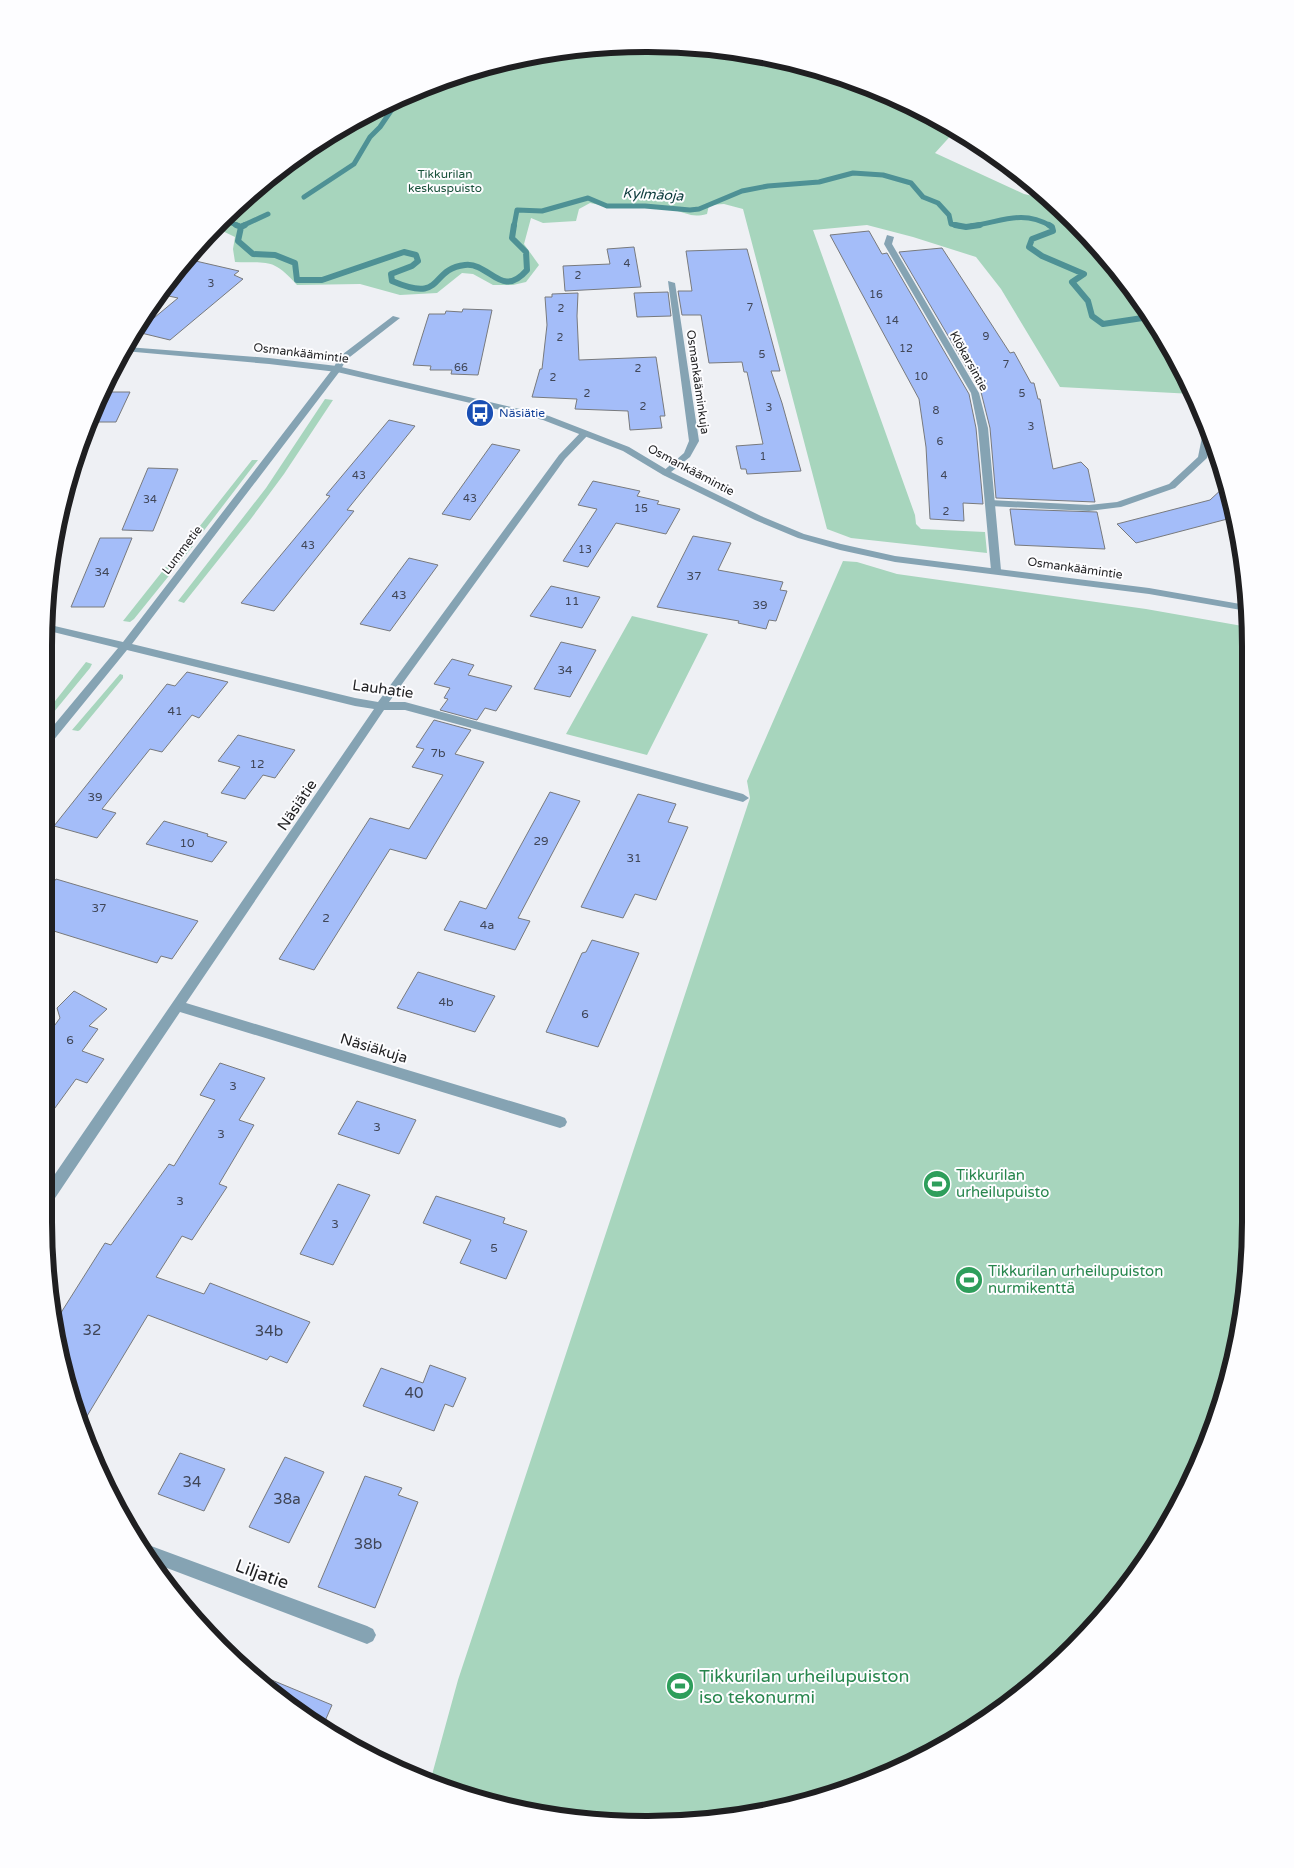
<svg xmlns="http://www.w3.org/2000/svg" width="1294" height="1868" font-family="'Varela Round',sans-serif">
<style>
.green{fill:#a7d5bd}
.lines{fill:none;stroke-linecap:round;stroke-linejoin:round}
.stream-far1{stroke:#4e9195;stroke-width:5}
.stream{stroke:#4e9195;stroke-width:6}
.building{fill:#a4bdf9;stroke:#787a7d}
.service{fill:#85a3b3;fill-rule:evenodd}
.minor{fill:#85a3b3;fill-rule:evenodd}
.tertiary{fill:#85a3b3;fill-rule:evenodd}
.labels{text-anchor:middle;stroke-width:4;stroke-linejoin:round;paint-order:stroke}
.far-number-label{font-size:11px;fill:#404657}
.far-park-label{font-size:12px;fill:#18513a;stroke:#fdfdff}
.far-street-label{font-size:12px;fill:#1f1f21;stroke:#fdfdff}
.far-transit-label{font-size:12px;fill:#164399;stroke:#fdfdff;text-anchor:start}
.number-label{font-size:12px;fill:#404657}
.far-water-label{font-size:14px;font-style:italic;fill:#0c3b3d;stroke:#fdfdff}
.street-label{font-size:15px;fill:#1f1f21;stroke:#fdfdff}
.leisure-label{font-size:15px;fill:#27864d;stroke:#fdfdff;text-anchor:start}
.near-number-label{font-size:15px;fill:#404657}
.near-street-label{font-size:18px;fill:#1f1f21;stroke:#fdfdff}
.near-leisure-label{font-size:18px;fill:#27864d;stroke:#fdfdff;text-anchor:start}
.rim{fill:none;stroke:#1f1f21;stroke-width:6}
</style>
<rect width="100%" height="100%" fill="#eef0f4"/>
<!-- green -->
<path class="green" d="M 647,44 L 765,55 L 878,90 L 955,131 L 935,153 L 1024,194 L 1033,196 L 1043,195 L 1074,221 L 1126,280 L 1188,380 L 1193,394 L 1060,387 L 1001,289 L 976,257 L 913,237 L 867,225 L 813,230 L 915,515 L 916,524 L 921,529 L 985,532 L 987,553 L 851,538 L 827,529 L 743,209 L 724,204 L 709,205 L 707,214 C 691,218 688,213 673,210 C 645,204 617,210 590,203 L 579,209 L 576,221 L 543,223 L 531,218 L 524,244 L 539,265 L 526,282 L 513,285 L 493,285 L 473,274 L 462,273 L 437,293 L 400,295 L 360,284 L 297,285 C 273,258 269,263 235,262 L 233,249 L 235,237 L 214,227 L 312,145 L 416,90 L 530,55 Z
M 325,399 L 333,400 L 284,474 L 250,520 L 184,603 L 178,601 L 266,488 Z
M 252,460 L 258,460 L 199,537 L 192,536 Z
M 184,544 L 193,546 L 134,619 L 130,622 L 123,621 Z
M 843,561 L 857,562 L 897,574 L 1146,609 L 1248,627 L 1250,647 L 1250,1221 L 1239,1339 L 1204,1452 L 1148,1556 L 1073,1648 L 1014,1700 L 914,1762 L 764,1813 L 647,1824 L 569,1819 L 430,1782 L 458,1680 L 750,798 L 747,781 Z
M 632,616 L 708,634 L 647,755 L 566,734 Z
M 86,662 L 92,664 L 90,668 L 44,724 L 44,715 Z
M 120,674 L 123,675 L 123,678 L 80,730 L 78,731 L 72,730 Z"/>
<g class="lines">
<!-- stream-far1 -->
<path class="stream-far1" d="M 304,197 L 354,164 L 370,137 L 380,127 L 399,99
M 222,219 L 239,226
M 242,226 L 268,214
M 514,226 L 517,210 L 542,211 L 588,198 L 607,206 L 645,206 L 690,210 L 699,209 L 742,191 L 768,186 L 819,182 L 853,173 L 883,175 L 911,183 L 923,197 L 938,203 L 949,215 L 951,224 L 960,226
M 971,226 C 1002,222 1021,209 1051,226"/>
<!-- stream -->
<path class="stream" d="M 236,225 L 241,227 L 238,241 L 253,254 L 275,255 L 295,263 L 297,280 L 322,280 L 404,252 L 416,255 L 418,261 L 412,266 L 391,274 L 392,281 C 446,304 428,269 465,265 C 490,262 501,300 527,270 L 526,252 L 512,238 L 514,225
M 955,225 L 966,227 L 980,225
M 1049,225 L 1052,227 L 1053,231 L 1032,239 L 1029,247 L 1042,256 L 1084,274 L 1072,282 L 1088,301 L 1092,316 L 1103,324 L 1149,317
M 241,227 L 245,225"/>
</g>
<!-- building -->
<path class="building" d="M 869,231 L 882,254 L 887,253 L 969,394 L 976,428 L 983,504 L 963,503 L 964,521 L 930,519 L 926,447 L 919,399 L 830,235 Z
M 634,247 L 641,287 L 565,291 L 563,266 L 610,264 L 607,249 Z
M 942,248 L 1010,353 L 1014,352 L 1031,383 L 1034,383 L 1038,399 L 1040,399 L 1053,469 L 1081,462 L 1088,469 L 1095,502 L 996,498 L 990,428 L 981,392 L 899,252 Z
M 747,249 L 780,371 L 771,371 L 782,403 L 801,471 L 747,474 L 746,469 L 741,469 L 736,446 L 763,444 L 747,372 L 744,372 L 742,362 L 709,363 L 701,315 L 682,315 L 678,291 L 692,291 L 686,251 Z
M 187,259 L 239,271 L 234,275 L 243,279 L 170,340 L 137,332 L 178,298 L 159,294 L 168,280 Z
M 668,292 L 671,316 L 637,317 L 634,293 Z
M 578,293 L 577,316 L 579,360 L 656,357 L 665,416 L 660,416 L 662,428 L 630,430 L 628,411 L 575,409 L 577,399 L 532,397 L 540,369 L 542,369 L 547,325 L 545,297 L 552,297 L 552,294 Z
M 463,309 L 492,310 L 478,375 L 451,374 L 452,370 L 430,370 L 431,366 L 413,365 L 429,314 L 445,314 L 446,311 L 462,312 Z
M 102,392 L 130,392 L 116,422 L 92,422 Z
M 389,420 L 415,426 L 347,510 L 354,511 L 274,611 L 241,603 L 330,496 L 326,495 Z
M 492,444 L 520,450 L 470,520 L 442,514 Z
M 148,468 L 178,469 L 153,531 L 122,530 Z
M 593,481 L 640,491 L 637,496 L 659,501 L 657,504 L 680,509 L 666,534 L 616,523 L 588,567 L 563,561 L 597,509 L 578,505 Z
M 1224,487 L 1235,517 L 1136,543 L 1117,524 L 1210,500 Z
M 1010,509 L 1097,512 L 1105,549 L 1015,545 Z
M 693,536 L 731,543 L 718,570 L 783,582 L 780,590 L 787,591 L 776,621 L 769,620 L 766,629 L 738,623 L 739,621 L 657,607 Z
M 100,538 L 132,538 L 104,607 L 71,607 Z
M 409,558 L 438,565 L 390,631 L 360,624 Z
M 551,586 L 600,597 L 582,628 L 530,616 Z
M 561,642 L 596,650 L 570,697 L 534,689 Z
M 452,659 L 474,665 L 468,675 L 512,686 L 496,711 L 485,708 L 477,720 L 440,710 L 448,699 L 444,698 L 450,688 L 434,684 Z
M 187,672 L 228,682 L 199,718 L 192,715 L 162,752 L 150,749 L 102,809 L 116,813 L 97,838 L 54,826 L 167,684 L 175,686 Z
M 434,720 L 471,730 L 455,754 L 484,762 L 426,859 L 390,849 L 314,970 L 279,959 L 370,818 L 409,829 L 443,775 L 412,767 L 424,749 L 416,747 Z
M 238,735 L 295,750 L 275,778 L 263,775 L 245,799 L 221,793 L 240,767 L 218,761 Z
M 550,792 L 580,801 L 518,918 L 530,921 L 515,950 L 444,930 L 460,901 L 486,909 Z
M 638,794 L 676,804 L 668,822 L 688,827 L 656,900 L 635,894 L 623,918 L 581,907 Z
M 164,821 L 208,834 L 207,836 L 227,842 L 212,862 L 146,844 Z
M 56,879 L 198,921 L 172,959 L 161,956 L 157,963 L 44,928 L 44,895 Z
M 592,940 L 639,953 L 598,1047 L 546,1032 L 582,953 L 586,952 Z
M 418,972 L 495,996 L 475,1032 L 397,1008 Z
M 74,991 L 107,1009 L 89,1026 L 98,1029 L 82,1051 L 104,1059 L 87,1083 L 76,1079 L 44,1123 L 44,1040 L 60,1018 L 57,1008 Z
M 220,1063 L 265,1078 L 239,1120 L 254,1125 L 219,1184 L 227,1187 L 192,1240 L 182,1236 L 156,1277 L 204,1294 L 210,1283 L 310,1322 L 287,1363 L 270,1356 L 267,1360 L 148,1315 L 81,1426 L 64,1377 L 57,1319 L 105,1243 L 111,1245 L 169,1164 L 174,1166 L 215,1100 L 200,1095 Z
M 357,1101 L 416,1120 L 399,1154 L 338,1134 Z
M 338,1184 L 370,1195 L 333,1265 L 300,1254 Z
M 436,1196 L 505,1218 L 503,1223 L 527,1231 L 506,1279 L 460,1263 L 471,1240 L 423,1223 Z
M 430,1365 L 466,1378 L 453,1407 L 445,1404 L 434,1431 L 363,1406 L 381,1368 L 423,1383 Z
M 180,1453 L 225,1469 L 204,1511 L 158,1494 Z
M 285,1457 L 324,1472 L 289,1543 L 249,1527 Z
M 365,1476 L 402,1488 L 398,1495 L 418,1502 L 375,1608 L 318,1587 Z
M 267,1678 L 332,1705 L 322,1728 L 312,1723 L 263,1685 Z"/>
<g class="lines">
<!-- service -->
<path class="service" d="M 393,316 L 400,318 L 346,360 L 340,371 L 334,371 L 333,369 L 339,357 Z
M 1206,434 L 1210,444 L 1207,458 L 1175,488 L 1121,507 L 1089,511 L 990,506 L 985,503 L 990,500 L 1089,505 L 1117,502 L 1169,484 L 1198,457 L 1202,437 Z"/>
<!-- minor -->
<path class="minor" d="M 887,235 L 894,237 L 892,244 L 979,393 L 988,428 L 1001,570 L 1000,572 L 992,572 L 991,570 L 978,428 L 971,393 L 884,244 Z
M 668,281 L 675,283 L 699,441 L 690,457 L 666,476 L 661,473 L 684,453 L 689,441 Z
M 337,366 L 340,367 L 340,371 L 132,644 L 355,698 L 378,702 L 559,455 L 582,431 L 588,431 L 588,435 L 565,459 L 389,702 L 405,702 L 743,794 L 749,798 L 743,802 L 405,710 L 384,710 L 186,1003 L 560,1116 L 565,1118 L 567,1122 L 565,1126 L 560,1128 L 180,1012 L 49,1207 L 44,1208 L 44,1190 L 374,709 L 355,706 L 127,650 L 48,747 L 44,748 L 44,737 L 118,648 L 45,630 L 46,624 L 123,642 L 334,367 Z
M 143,1543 L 367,1626 L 373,1629 L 376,1635 L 373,1641 L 367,1644 L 151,1562 L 139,1544 Z"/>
<!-- tertiary -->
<path class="tertiary" d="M 127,347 L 269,358 L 337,366 L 549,416 L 629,447 L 669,471 L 761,516 L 804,534 L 841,544 L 895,556 L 1149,588 L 1246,605 L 1247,611 L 1149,594 L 895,562 L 840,550 L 798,538 L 755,520 L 663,475 L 623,451 L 543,420 L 337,372 L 269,364 L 124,351 Z"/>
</g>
<!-- icons -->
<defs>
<symbol id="bus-disc" viewBox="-11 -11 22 22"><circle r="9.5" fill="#1a4fb4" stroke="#fdfdff"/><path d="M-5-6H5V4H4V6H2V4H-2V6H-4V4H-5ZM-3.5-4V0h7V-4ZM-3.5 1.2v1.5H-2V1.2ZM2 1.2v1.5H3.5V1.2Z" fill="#fff"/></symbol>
<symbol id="stadium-disc" viewBox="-11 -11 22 22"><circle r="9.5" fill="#2e9e5b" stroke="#fdfdff"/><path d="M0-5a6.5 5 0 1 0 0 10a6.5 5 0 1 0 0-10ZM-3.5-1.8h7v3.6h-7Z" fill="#fff"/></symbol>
</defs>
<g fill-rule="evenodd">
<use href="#bus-disc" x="464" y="397" width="32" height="32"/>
<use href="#stadium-disc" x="921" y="1168" width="32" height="32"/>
<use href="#stadium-disc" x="953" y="1264" width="32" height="32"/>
<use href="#stadium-disc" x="664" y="1670" width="32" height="32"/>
</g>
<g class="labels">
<!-- far-number labels -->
<g class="far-number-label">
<text x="627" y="267">4</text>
<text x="578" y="279">2</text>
<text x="211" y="287">3</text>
<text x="876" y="298">16</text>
<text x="750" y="311">7</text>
<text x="561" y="312">2</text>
<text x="892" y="324">14</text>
<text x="986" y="340">9</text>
<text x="560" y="341">2</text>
<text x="906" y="352">12</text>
<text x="762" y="358">5</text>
<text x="1006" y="368">7</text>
<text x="461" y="371">66</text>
<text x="638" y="372">2</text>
<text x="921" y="380">10</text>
<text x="553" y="381">2</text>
<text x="587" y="397">2</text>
<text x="1022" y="397">5</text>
<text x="643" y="410">2</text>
<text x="769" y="411">3</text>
<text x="936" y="414">8</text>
<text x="1031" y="430">3</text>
<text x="940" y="445">6</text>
<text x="763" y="460">1</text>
<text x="359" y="479">43</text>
<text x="944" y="479">4</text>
<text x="470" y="502">43</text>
<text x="150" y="503">34</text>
<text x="641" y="512">15</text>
<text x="946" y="515">2</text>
<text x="308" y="549">43</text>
<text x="585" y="553">13</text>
</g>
<!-- far-park labels -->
<g class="far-park-label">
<text x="445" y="178">Tikkurilan<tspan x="445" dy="14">keskuspuisto</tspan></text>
</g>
<!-- far-street labels -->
<g class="far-street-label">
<text transform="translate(301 353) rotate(7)" y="4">Osmankäämintie</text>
<text transform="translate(969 361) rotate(61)" y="4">Klökarsintie</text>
<text transform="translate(698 382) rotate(82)" y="4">Osmankääminkuja</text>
<text transform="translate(691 470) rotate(28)" y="4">Osmankäämintie</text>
<text transform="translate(182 550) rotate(-53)" y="4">Lummetie</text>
<text transform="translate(1075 568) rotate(8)" y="4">Osmankäämintie</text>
</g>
<!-- far-transit labels -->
<g class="far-transit-label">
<text x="499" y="417">Näsiätie</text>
</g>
<!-- number labels -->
<g class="number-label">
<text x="102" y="576">34</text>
<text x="694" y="580">37</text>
<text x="399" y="599">43</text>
<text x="572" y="605">11</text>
<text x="760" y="609">39</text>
<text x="565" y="674">34</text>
<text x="175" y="715">41</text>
<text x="438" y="757">7b</text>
<text x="257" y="768">12</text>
<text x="95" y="801">39</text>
<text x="541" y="845">29</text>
<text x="187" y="847">10</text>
<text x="634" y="862">31</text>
<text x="99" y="912">37</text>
<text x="326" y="922">2</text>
<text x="487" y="929">4a</text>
<text x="446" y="1006">4b</text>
<text x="585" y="1018">6</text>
<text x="70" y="1044">6</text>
<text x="233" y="1090">3</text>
<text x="377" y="1131">3</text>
<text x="221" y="1138">3</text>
<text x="180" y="1205">3</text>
<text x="335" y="1228">3</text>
<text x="494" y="1252">5</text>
</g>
<!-- far-water labels -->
<g class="far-water-label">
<text transform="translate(653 194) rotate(3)" y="5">Kylmäoja</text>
</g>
<!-- street labels -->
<g class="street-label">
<text transform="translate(383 689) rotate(8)" y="5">Lauhatie</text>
<text transform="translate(297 805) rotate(-56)" y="5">Näsiätie</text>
<text transform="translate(374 1048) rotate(17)" y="5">Näsiäkuja</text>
</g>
<!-- leisure labels -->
<g class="leisure-label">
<text x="956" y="1180">Tikkurilan<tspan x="956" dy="17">urheilupuisto</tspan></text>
<text x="988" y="1276">Tikkurilan urheilupuiston<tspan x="988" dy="17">nurmikenttä</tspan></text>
</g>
<!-- near-number labels -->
<g class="near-number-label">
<text x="92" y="1335">32</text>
<text x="269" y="1336">34b</text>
<text x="414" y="1398">40</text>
<text x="192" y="1487">34</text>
<text x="287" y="1504">38a</text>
<text x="368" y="1549">38b</text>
</g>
<!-- near-street labels -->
<g class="near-street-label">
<text transform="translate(262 1574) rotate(20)" y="6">Liljatie</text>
</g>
<!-- near-leisure labels -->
<g class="near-leisure-label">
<text x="699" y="1682">Tikkurilan urheilupuiston<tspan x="699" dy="21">iso tekonurmi</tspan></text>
</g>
</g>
<!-- crop -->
<path d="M0 0H1294V1868H0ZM646 52H648A594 594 0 0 1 1242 646V1222A594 594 0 0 1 648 1816H646A594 594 0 0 1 52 1222V646A594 594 0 0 1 646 52Z" fill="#fdfdff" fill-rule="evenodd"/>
<path class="rim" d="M646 52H648A594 594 0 0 1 1242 646V1222A594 594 0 0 1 648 1816H646A594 594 0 0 1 52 1222V646A594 594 0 0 1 646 52Z"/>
</svg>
